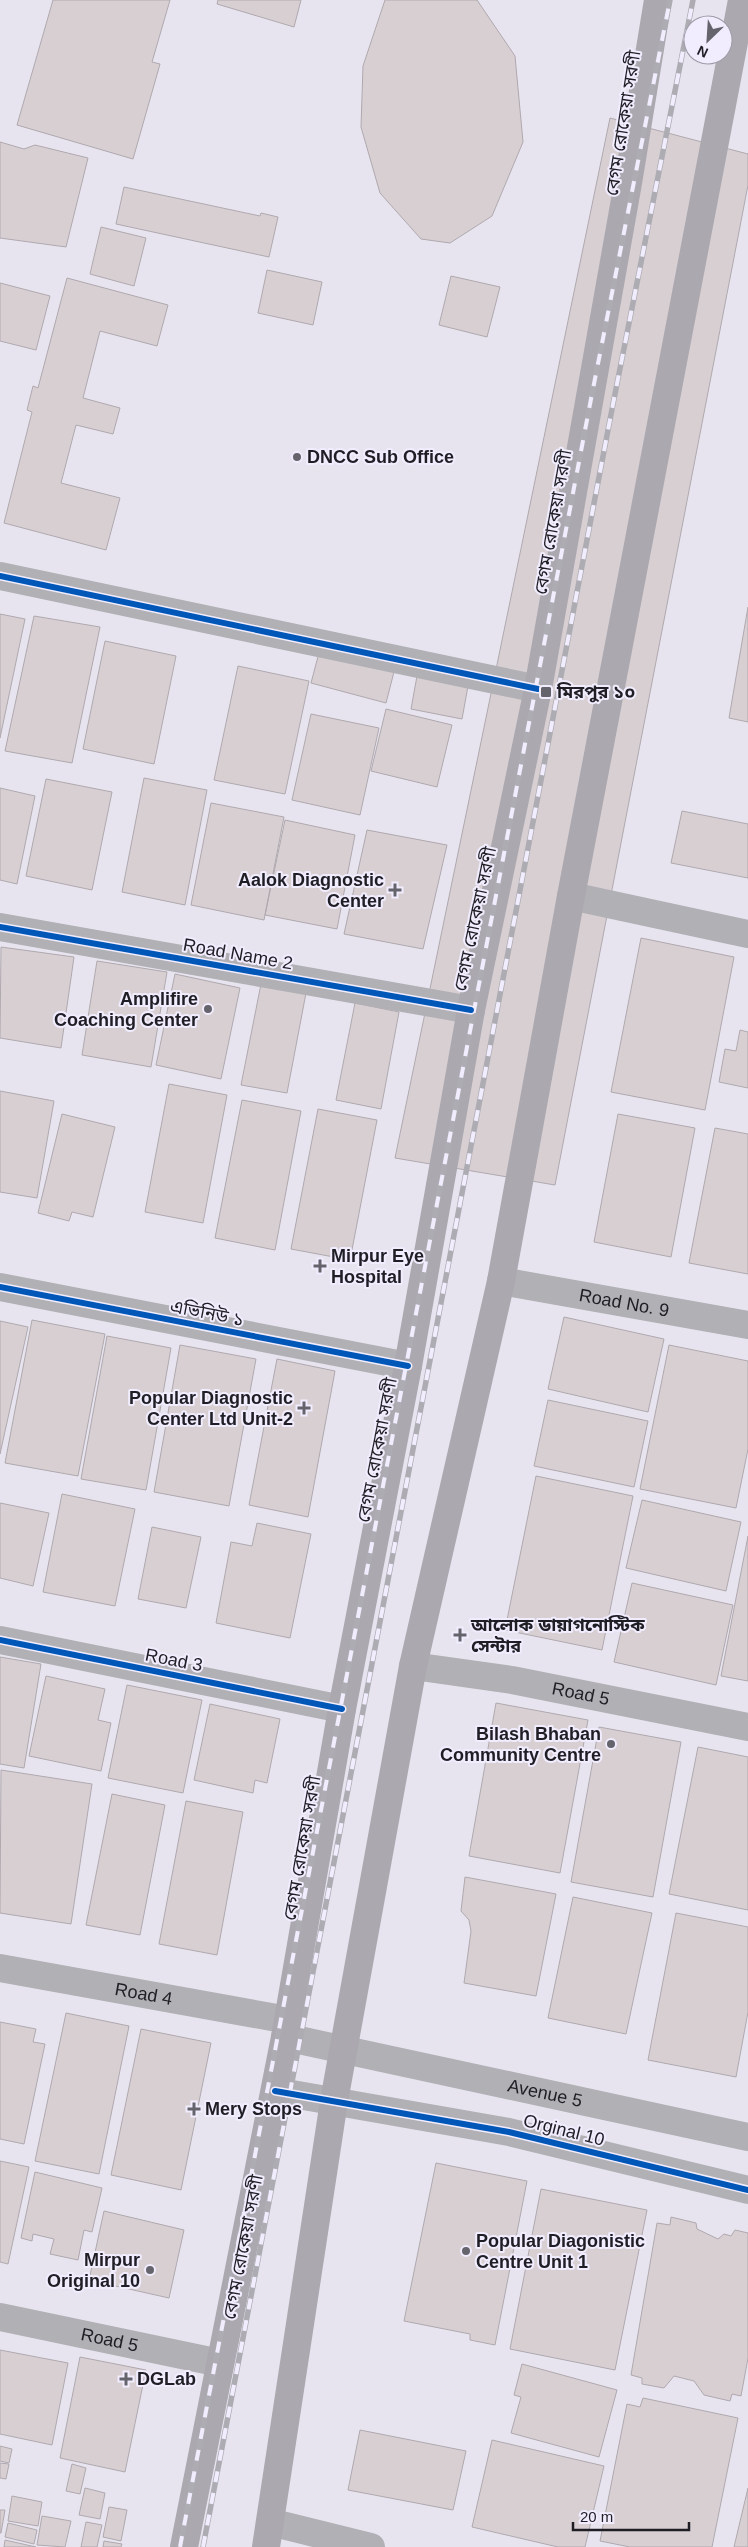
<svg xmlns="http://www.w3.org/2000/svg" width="748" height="2547" font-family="Helvetica,'Noto Sans Bengali',sans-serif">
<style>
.building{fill:#d8cfd3;stroke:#afa9ae}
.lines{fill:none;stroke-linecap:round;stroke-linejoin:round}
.minor{stroke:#b1b0b4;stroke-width:28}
.major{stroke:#aba9af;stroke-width:28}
.rail-casing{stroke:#adacb3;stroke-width:5.5}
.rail{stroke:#f1edfe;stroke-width:4;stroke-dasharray:11;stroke-linecap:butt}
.cycleway-casing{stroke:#f1edfe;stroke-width:9}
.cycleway{stroke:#0057b8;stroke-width:6}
.poi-dot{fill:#65636c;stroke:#f1edfe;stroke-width:2}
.labels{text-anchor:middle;stroke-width:4;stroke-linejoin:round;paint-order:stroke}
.street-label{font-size:18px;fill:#1f1e25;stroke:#f1edfe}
.poi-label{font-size:18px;font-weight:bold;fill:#1f1e25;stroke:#f1edfe;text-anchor:start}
</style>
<rect width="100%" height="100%" fill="#e7e4f0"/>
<!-- building -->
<path class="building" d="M 53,0 L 170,0 L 152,62 L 160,64 L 133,159 L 17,125 Z
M 218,0 L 301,0 L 294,27 L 217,4 Z
M 385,0 L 477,0 L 515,56 L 523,142 L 492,216 L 450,243 L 421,239 L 380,193 L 361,127 L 363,66 Z
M 610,118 L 748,154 L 748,185 L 555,1185 L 395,1158 Z
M 0,142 L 24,149 L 35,145 L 88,158 L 66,247 L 0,238 Z
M 124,187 L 260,216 L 261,213 L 278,217 L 269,257 L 116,224 Z
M 101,227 L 146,238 L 134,286 L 90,274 Z
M 267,270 L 322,282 L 313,325 L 258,313 Z
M 451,276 L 500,287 L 487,337 L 439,325 Z
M 67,278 L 168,305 L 157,346 L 100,331 L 83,398 L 120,408 L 113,434 L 76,425 L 61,483 L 120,498 L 106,550 L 4,523 L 32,412 L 27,410 L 33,386 L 38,388 Z
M 0,283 L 50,296 L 36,350 L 0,341 Z
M 748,607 L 748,722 L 729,718 Z
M 0,614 L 25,619 L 0,738 Z
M 34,616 L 100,627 L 72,763 L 5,751 Z
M 105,641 L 176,656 L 154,764 L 83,749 Z
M 320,649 L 395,668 L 386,703 L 311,683 Z
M 238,666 L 309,681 L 285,794 L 214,780 Z
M 417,676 L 468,686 L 462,719 L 411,709 Z
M 386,709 L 452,725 L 437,787 L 371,771 Z
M 311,714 L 379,728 L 360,815 L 292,800 Z
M 144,778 L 207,790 L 185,905 L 122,892 Z
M 46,779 L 112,792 L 92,890 L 26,876 Z
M 0,788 L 35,796 L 17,884 L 0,880 Z
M 211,803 L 284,817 L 264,920 L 191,905 Z
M 682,811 L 748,824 L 748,878 L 671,863 Z
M 285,820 L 355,835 L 337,929 L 265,915 Z
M 367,830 L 447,845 L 423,949 L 344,934 Z
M 641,938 L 734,957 L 705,1110 L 611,1092 Z
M 1,947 L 74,957 L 61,1048 L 0,1038 Z
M 97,961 L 167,972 L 151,1067 L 82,1055 Z
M 175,974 L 240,988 L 221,1079 L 156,1065 Z
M 261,984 L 306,993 L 287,1093 L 241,1085 Z
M 355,1003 L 399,1012 L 381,1109 L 336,1100 Z
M 740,1030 L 748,1032 L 748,1088 L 719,1082 L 725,1049 L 736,1051 Z
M 169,1084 L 227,1095 L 203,1223 L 145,1212 Z
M 0,1091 L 54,1101 L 37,1198 L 0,1192 Z
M 242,1100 L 301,1111 L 275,1250 L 215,1238 Z
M 318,1109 L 377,1120 L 350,1260 L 291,1249 Z
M 62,1114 L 115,1127 L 93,1217 L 72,1212 L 69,1221 L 38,1213 Z
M 618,1114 L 695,1128 L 671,1257 L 594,1242 Z
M 715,1128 L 748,1134 L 748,1274 L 689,1263 Z
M 564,1317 L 664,1339 L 648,1412 L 548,1389 Z
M 32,1320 L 105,1334 L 78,1476 L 5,1463 Z
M 0,1321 L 28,1327 L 0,1454 Z
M 107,1336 L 171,1348 L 146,1490 L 81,1479 Z
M 180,1345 L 256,1359 L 229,1506 L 154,1492 Z
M 669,1345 L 748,1361 L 748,1449 L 736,1508 L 640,1489 Z
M 277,1359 L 335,1371 L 308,1517 L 249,1505 Z
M 548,1400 L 648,1421 L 634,1487 L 534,1466 Z
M 536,1476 L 633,1496 L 602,1650 L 505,1630 Z
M 62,1494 L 135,1509 L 115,1606 L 43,1592 Z
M 642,1500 L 741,1522 L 726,1591 L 626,1568 Z
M 0,1503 L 49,1513 L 33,1586 L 0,1578 Z
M 257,1523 L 311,1534 L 290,1638 L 216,1623 L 231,1542 L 252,1546 Z
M 152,1527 L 201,1537 L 186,1608 L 138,1599 Z
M 748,1536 L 748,1681 L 721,1676 Z
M 632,1583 L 733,1605 L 716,1685 L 614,1662 Z
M 0,1657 L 41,1664 L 24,1768 L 0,1764 Z
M 46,1676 L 105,1689 L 98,1720 L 111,1723 L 101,1771 L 29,1756 Z
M 127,1685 L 202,1700 L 183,1793 L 108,1778 Z
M 496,1703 L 588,1720 L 560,1873 L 469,1856 Z
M 210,1704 L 280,1719 L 267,1783 L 255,1780 L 253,1793 L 194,1780 Z
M 599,1727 L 681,1742 L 653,1897 L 571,1882 Z
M 698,1747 L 748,1757 L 748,1910 L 669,1894 Z
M 1,1770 L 92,1784 L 71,1924 L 0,1913 Z
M 112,1794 L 165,1805 L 140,1935 L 86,1925 Z
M 186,1801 L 243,1812 L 217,1955 L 159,1944 Z
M 465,1877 L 556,1894 L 536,1996 L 464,1983 L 471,1931 L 469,1920 L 461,1911 Z
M 573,1897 L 652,1913 L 626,2034 L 548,2018 Z
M 676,1913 L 748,1927 L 748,2012 L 736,2077 L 648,2060 Z
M 66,2013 L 129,2026 L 99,2174 L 35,2161 Z
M 0,2022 L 36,2029 L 33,2042 L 45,2044 L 24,2144 L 0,2139 Z
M 141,2029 L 211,2043 L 181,2190 L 111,2175 Z
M 0,2161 L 29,2167 L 8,2264 L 0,2262 Z
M 436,2163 L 527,2181 L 495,2345 L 470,2340 L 470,2334 L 404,2321 Z
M 35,2172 L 102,2188 L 92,2232 L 84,2230 L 78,2260 L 50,2254 L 54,2239 L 33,2234 L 32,2241 L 21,2238 Z
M 541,2189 L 647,2210 L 615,2370 L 510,2349 Z
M 104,2211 L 184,2230 L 169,2298 L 89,2280 Z
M 671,2217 L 696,2223 L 697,2229 L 718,2239 L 724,2234 L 731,2236 L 735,2230 L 748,2233 L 748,2358 L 741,2396 L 732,2394 L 730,2401 L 704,2395 L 694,2381 L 674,2376 L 664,2388 L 642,2384 L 642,2378 L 631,2375 L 657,2223 L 670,2225 Z
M 0,2350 L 68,2363 L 52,2445 L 0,2434 Z
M 80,2357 L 146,2370 L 125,2472 L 60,2458 Z
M 522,2364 L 617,2390 L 599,2457 L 511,2433 L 521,2397 L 514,2395 Z
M 643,2398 L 738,2418 L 712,2547 L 630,2547 L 600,2541 L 627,2404 L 640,2407 Z
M 360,2430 L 466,2451 L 453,2510 L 348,2490 Z
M 492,2440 L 604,2466 L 585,2547 L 558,2547 L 472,2527 Z
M 0,2446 L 12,2449 L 9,2463 L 0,2461 Z
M 0,2463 L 9,2464 L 6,2479 L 0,2478 Z
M 72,2464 L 86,2468 L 80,2494 L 66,2491 Z
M 85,2488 L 105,2493 L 100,2519 L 79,2515 Z
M 748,2488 L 748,2547 L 734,2547 Z
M 12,2496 L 42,2502 L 38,2526 L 8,2521 Z
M 109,2507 L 127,2510 L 121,2541 L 103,2537 Z
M 0,2510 L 5,2510 L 1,2533 L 0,2533 Z
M 42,2516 L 71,2521 L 65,2547 L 37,2545 Z
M 86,2522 L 102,2525 L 97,2547 L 81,2547 Z
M 8,2523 L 37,2530 L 34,2544 L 5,2537 Z
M 5,2540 L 36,2547 L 4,2547 Z
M 104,2541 L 122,2544 L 121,2547 L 103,2547 Z"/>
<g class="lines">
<!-- minor -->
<g class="minor">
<path d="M 0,576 L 538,689"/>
<path d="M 571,896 L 748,934"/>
<path d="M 0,927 L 471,1010"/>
<path id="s1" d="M 501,1281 L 748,1325"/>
<path d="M 0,1287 L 408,1366"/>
<path d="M 0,1640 L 342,1709"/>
<path id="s2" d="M 413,1666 L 512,1680 L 748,1727"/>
<path id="s3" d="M 0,1968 L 288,2020"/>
<path id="s4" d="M 285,2037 L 748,2137"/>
<path d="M 275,2091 L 509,2132 L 748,2190"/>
<path id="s5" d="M 0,2317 L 220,2363"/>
<path d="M 270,2522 L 371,2547"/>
</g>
<!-- major -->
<path class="major" d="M 184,2547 L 285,2037 L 342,1709 L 408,1366 L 471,1010 L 538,689 L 628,183 L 658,0
M 266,2547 L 334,2101 L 413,1666 L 501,1281 L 571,896 L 742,0"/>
<defs>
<path id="rail" d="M 180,2547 L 591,399 L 670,0
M 203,2547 L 613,404 L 693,0"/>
</defs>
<!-- rail casing -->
<use href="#rail" class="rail-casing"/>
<!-- rail -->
<use href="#rail" class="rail"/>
<defs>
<path id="cycleway" d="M 0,576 L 538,689
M 0,927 L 471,1010
M 0,1287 L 408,1366
M 0,1640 L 342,1709
M 275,2091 L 509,2132 L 748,2190"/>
</defs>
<!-- cycleway casing -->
<use href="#cycleway" class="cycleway-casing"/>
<!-- cycleway -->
<use href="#cycleway" class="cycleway"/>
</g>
<!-- markers -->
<g class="poi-dot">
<circle cx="297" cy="457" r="5"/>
<rect x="540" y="686" width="12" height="12" rx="2.5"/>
<path d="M392.5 882.5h5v5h5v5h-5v5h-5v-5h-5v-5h5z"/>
<circle cx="208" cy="1009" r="5"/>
<path d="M317.5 1258.5h5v5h5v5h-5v5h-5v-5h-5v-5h5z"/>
<path d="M301.5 1400.5h5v5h5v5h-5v5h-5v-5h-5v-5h5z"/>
<path d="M457.5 1627.5h5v5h5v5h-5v5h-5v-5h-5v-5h5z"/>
<circle cx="611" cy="1744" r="5"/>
<path d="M191.5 2101.5h5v5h5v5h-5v5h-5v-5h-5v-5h5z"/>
<circle cx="466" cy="2251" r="5"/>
<circle cx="150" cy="2270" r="5"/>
<path d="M123.5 2371.5h5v5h5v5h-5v5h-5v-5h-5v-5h5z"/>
</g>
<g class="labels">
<!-- street labels -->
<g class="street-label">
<text transform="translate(623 123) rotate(-81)" y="6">বেগম রোকেয়া সরণী</text>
<text transform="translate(553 522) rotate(-80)" y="6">বেগম রোকেয়া সরণী</text>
<text transform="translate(475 919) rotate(-78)" y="6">বেগম রোকেয়া সরণী</text>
<text transform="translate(238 954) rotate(10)" y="6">Road Name 2</text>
<text dy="6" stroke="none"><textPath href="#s1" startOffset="125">Road No. 9</textPath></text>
<text transform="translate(207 1313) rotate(11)" y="6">এভিনিউ ১</text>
<text transform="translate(377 1450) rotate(-79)" y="6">বেগম রোকেয়া সরণী</text>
<text transform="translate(174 1660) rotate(11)" y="6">Road 3</text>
<text dy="6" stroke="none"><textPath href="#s2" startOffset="170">Road 5</textPath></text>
<text transform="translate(302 1848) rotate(-80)" y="6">বেগম রোকেয়া সরণী</text>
<text dy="6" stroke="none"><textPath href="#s3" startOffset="146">Road 4</textPath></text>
<text dy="6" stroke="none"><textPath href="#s4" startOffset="266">Avenue 5</textPath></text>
<text transform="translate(564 2130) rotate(14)" y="6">Orginal 10</text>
<text transform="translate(243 2247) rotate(-79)" y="6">বেগম রোকেয়া সরণী</text>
<text dy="6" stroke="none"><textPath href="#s5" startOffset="112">Road 5</textPath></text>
</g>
<!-- poi labels -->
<g class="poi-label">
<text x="307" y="463">DNCC Sub Office</text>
<text x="557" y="698">মিরপুর ১০</text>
<text x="384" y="886" text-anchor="end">Aalok Diagnostic<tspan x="384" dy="21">Center</tspan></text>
<text x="198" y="1005" text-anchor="end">Amplifire<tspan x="198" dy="21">Coaching Center</tspan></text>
<text x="331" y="1262">Mirpur Eye<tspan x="331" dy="21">Hospital</tspan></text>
<text x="293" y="1404" text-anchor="end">Popular Diagnostic<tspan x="293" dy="21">Center Ltd Unit-2</tspan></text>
<text x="471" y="1631">আলোক ডায়াগনোস্টিক<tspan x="471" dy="21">সেন্টার</tspan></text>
<text x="601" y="1740" text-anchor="end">Bilash Bhaban<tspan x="601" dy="21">Community Centre</tspan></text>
<text x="205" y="2115">Mery Stops</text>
<text x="476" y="2247">Popular Diagonistic<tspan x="476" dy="21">Centre Unit 1</tspan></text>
<text x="140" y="2266" text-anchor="end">Mirpur<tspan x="140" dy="21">Original 10</tspan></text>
<text x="137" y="2385">DGLab</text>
</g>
</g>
<!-- north arrow -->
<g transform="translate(708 40) rotate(205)"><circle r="24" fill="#f1edfe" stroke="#9d9aa7"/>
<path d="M0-4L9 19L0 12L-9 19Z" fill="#65636c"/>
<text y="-8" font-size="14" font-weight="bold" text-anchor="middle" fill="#1f1e25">N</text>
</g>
<!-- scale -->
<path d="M573 2522v8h116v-8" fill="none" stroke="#1f1e25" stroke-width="2.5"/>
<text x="580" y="2522" font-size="15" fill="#1f1e25" stroke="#f1edfe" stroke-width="4" paint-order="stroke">20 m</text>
</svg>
